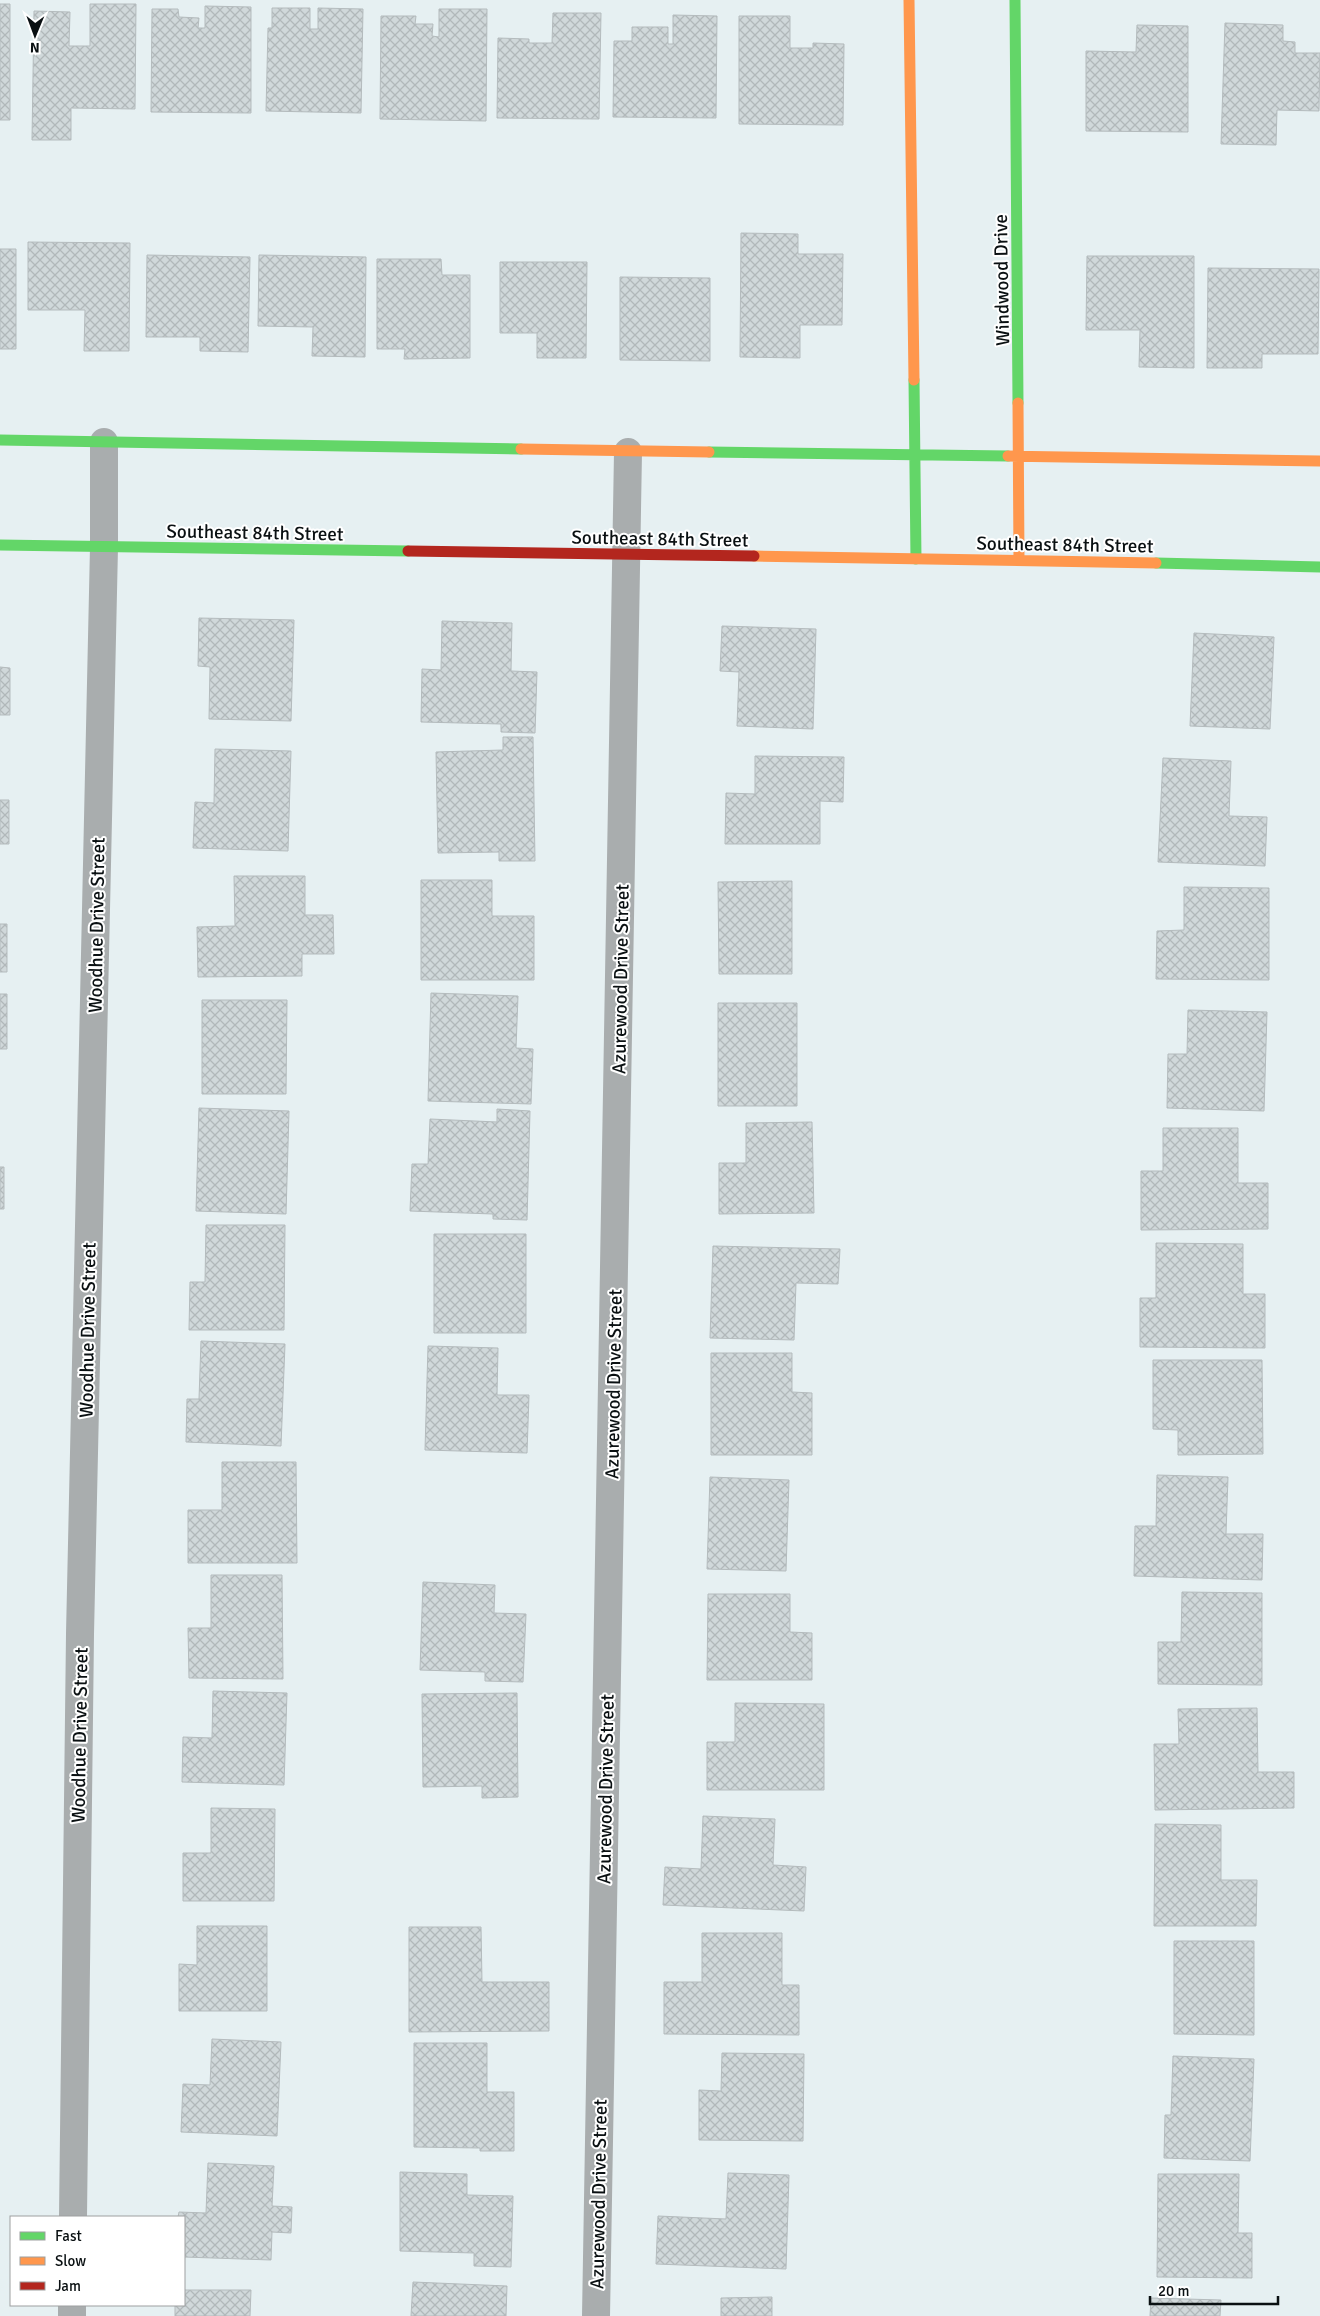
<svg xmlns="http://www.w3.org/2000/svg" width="1320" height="2316" font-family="Signika,sans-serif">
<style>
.building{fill:url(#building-cross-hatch);stroke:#b4bbbd}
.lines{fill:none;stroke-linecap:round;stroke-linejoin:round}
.street{stroke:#a9adae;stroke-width:28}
.fast{stroke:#63d668;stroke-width:11}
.slow{stroke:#ff974d;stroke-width:11}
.jam{stroke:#b3261e;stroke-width:11}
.labels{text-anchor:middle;stroke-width:4;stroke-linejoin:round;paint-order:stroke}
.street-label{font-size:19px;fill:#0a1012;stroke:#fff}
</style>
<defs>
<pattern id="building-cross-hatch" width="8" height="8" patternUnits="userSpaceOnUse" patternTransform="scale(1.25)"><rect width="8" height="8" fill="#d0d8da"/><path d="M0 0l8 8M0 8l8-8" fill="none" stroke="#b1b8ba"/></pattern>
</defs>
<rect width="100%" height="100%" fill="#e6f0f2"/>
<!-- building -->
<path class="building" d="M 0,4 L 10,4 L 10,120 L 0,120 Z
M 90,4 L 136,4 L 135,109 L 71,108 L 71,140 L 32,140 L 34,11 L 70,12 L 69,46 L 90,46 Z
M 205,6 L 251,7 L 251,113 L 151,112 L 152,9 L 178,9 L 179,17 L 199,18 L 198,28 L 205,28 Z
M 272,8 L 310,8 L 310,29 L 318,29 L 318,8 L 363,9 L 361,113 L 266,111 L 268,28 L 272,28 Z
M 439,9 L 487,9 L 486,121 L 380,119 L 381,16 L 416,16 L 415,24 L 433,24 L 432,36 L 439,37 Z
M 553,13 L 601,13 L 599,119 L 497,118 L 498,38 L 529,39 L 529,43 L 552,43 Z
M 673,15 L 717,16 L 716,118 L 613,117 L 614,41 L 632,41 L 632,27 L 668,27 L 668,44 L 673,44 Z
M 739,16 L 790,16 L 790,48 L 813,48 L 813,43 L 844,44 L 843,125 L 739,124 Z
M 1225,23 L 1283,25 L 1283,41 L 1295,42 L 1295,53 L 1320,53 L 1319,111 L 1277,110 L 1276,145 L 1221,144 Z
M 1137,25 L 1188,26 L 1188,132 L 1086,131 L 1086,51 L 1136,52 Z
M 741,233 L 798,234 L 798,254 L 843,254 L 842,325 L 800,325 L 800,358 L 740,357 Z
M 28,242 L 130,243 L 129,351 L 84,351 L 85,310 L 28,310 Z
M 0,249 L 16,249 L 16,349 L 0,349 Z
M 147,255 L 250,257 L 248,352 L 200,351 L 200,337 L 146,337 Z
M 259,255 L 366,257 L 365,357 L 312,356 L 313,327 L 258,326 Z
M 1087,256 L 1194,256 L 1194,368 L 1139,367 L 1140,330 L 1086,330 Z
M 377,259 L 441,259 L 442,275 L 470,275 L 470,358 L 404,359 L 405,349 L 377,349 Z
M 500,262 L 587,262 L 586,358 L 537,358 L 537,333 L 500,333 Z
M 1208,268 L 1319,269 L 1318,354 L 1262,354 L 1262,368 L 1207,368 Z
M 620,277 L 710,278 L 710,361 L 620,360 Z
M 199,618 L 294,620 L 291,721 L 209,719 L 210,667 L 198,666 Z
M 442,621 L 512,623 L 511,671 L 537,672 L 535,733 L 501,732 L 501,724 L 421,722 L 422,669 L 441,670 Z
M 722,626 L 816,629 L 813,729 L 737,726 L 739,672 L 720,671 Z
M 1194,633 L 1274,637 L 1270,729 L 1190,726 Z
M 0,667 L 10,668 L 10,715 L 0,715 Z
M 503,737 L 533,737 L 535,861 L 499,861 L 499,852 L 438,853 L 436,752 L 503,750 Z
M 215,749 L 291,751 L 288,851 L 193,848 L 195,802 L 214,803 Z
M 755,756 L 844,757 L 843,802 L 820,801 L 820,844 L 725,844 L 726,793 L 755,794 Z
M 1163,758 L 1231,761 L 1229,816 L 1267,817 L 1265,866 L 1158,862 Z
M 0,800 L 9,800 L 9,844 L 0,844 Z
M 234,876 L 305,876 L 305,915 L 333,915 L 334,954 L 302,954 L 302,976 L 198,977 L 197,927 L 235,926 Z
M 421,880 L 492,880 L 492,916 L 534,916 L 534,980 L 421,980 Z
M 792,881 L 792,974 L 719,974 L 718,882 Z
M 1184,887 L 1269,888 L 1269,980 L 1156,979 L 1157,931 L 1184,930 Z
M 0,924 L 7,924 L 7,972 L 0,972 Z
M 431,993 L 518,996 L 516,1048 L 533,1049 L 531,1104 L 428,1101 Z
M 0,994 L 7,994 L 7,1049 L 0,1049 Z
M 202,1000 L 287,1000 L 286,1094 L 202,1094 Z
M 718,1003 L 797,1003 L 797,1106 L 718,1106 Z
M 1188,1010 L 1267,1012 L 1264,1111 L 1167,1108 L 1168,1054 L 1187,1054 Z
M 199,1108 L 289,1111 L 286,1214 L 196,1211 Z
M 497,1109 L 530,1111 L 527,1220 L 493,1219 L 493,1214 L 410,1211 L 412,1164 L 428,1164 L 430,1119 L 497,1122 Z
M 812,1122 L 814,1213 L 719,1214 L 719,1163 L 746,1163 L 746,1123 Z
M 1163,1128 L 1238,1128 L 1238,1183 L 1268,1183 L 1268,1229 L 1141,1230 L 1141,1171 L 1163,1171 Z
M 0,1167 L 4,1167 L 4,1209 L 0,1209 Z
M 206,1225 L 285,1225 L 284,1330 L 189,1330 L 190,1282 L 205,1282 Z
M 434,1234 L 526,1234 L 526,1333 L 434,1333 Z
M 1156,1243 L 1243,1244 L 1243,1294 L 1265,1294 L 1265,1348 L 1140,1347 L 1140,1298 L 1156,1298 Z
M 713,1246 L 840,1249 L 838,1284 L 796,1283 L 794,1340 L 710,1338 Z
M 201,1341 L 285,1344 L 281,1446 L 186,1442 L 187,1399 L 199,1399 Z
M 428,1346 L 498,1348 L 497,1395 L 529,1395 L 527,1453 L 425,1450 Z
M 711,1353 L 792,1353 L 792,1392 L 812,1393 L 812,1455 L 711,1455 Z
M 1153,1360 L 1262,1360 L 1263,1454 L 1178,1455 L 1178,1430 L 1153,1429 Z
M 222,1462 L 296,1462 L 297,1563 L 188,1563 L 188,1510 L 222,1510 Z
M 1157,1475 L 1228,1477 L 1226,1534 L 1263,1534 L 1262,1580 L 1134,1576 L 1135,1526 L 1156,1526 Z
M 710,1477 L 789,1480 L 786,1571 L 707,1569 Z
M 211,1575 L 282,1575 L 283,1679 L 189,1678 L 188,1628 L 211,1628 Z
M 423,1582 L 495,1585 L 494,1613 L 526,1614 L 523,1682 L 485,1681 L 485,1672 L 420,1670 Z
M 1182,1592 L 1262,1593 L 1262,1685 L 1158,1684 L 1158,1642 L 1181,1642 Z
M 708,1594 L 790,1594 L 790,1632 L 812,1633 L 812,1680 L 707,1680 Z
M 213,1691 L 287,1693 L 284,1785 L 182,1782 L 183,1737 L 212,1738 Z
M 517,1693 L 518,1797 L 482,1798 L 482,1786 L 423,1787 L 422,1694 Z
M 735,1703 L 824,1704 L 824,1790 L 707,1790 L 707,1742 L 735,1742 Z
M 1257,1708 L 1258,1772 L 1294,1772 L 1294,1808 L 1155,1810 L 1154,1744 L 1179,1744 L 1178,1709 Z
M 211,1808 L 275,1809 L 274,1901 L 183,1901 L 183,1853 L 211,1853 Z
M 703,1816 L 775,1819 L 773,1865 L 806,1867 L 804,1911 L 663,1905 L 665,1867 L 701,1869 Z
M 1155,1824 L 1221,1825 L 1221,1880 L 1257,1880 L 1256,1926 L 1154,1926 Z
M 197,1926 L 267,1926 L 267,2011 L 179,2011 L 179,1964 L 197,1965 Z
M 409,1927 L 481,1927 L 482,1982 L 549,1982 L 549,2031 L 409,2032 Z
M 702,1933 L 782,1933 L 782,1985 L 799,1985 L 799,2035 L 664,2034 L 664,1982 L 702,1982 Z
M 1174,1941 L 1254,1941 L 1254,2035 L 1174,2034 Z
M 212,2039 L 281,2042 L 277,2136 L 181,2132 L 183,2084 L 210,2085 Z
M 414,2043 L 487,2043 L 487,2092 L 514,2092 L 514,2151 L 480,2151 L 480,2148 L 414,2147 Z
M 722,2053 L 804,2054 L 803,2141 L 699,2140 L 699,2090 L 721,2091 Z
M 1173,2056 L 1254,2059 L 1250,2161 L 1164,2158 L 1165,2115 L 1171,2115 Z
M 208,2163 L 274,2166 L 272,2206 L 292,2207 L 291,2233 L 272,2232 L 271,2260 L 184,2257 L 184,2217 L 178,2217 L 179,2212 L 206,2213 Z
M 400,2172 L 467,2174 L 467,2195 L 513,2196 L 511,2267 L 474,2266 L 474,2253 L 400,2251 Z
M 728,2173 L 789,2175 L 786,2269 L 656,2264 L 658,2216 L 726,2219 Z
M 1158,2174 L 1239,2174 L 1238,2233 L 1252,2233 L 1252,2278 L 1157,2277 Z
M 413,2282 L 507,2286 L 506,2316 L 411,2316 Z
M 184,2290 L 251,2290 L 250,2316 L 175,2316 L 175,2305 L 184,2305 Z
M 772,2297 L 772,2316 L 721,2316 L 721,2298 Z
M 1151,2298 L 1221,2300 L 1220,2316 L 1150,2316 Z"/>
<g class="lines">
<!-- street -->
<path class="street" d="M 73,2217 L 80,1634 L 104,547 L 104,442
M 72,2316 L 72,2305
M 596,2316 L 628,452"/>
<!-- fast -->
<path class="fast" d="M 1015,0 L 1018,403
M 914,380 L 916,559
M 0,440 L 521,449
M 709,452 L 1008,456
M 0,545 L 408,551
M 1156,563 L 1320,567"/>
<!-- slow -->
<path class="slow" d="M 909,0 L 914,380
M 1018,403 L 1019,560
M 521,449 L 709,452
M 1008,456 L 1320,461
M 754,556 L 1156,563"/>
<!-- jam -->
<path class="jam" d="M 408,551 L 754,556"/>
</g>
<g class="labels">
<!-- street labels -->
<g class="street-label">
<text transform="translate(1001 280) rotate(-91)" y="7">Windwood Drive</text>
<text transform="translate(255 532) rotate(1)" y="7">Southeast 84th Street</text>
<text transform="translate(660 538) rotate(1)" y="7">Southeast 84th Street</text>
<text transform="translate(1065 544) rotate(1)" y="7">Southeast 84th Street</text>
<text transform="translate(96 925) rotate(-89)" y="7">Woodhue Drive Street</text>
<text transform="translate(620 979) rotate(-89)" y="7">Azurewood Drive Street</text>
<text transform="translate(87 1330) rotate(-89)" y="7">Woodhue Drive Street</text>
<text transform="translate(613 1384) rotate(-89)" y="7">Azurewood Drive Street</text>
<text transform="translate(79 1735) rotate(-89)" y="7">Woodhue Drive Street</text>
<text transform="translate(605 1789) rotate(-89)" y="7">Azurewood Drive Street</text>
<text transform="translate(598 2194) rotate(-89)" y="7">Azurewood Drive Street</text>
</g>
</g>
<!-- legend -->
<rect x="10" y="2216" width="175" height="90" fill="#ffffff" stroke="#9d9fa0"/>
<rect x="20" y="2232" width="25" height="8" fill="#63d668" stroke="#9d9fa0"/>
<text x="55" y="2241" font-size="15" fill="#0a1012">Fast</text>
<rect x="20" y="2257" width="25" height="8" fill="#ff974d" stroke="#9d9fa0"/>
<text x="55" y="2266" font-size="15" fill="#0a1012">Slow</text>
<rect x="20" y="2282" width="25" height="8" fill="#b3261e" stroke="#9d9fa0"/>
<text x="55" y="2291" font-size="15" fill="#0a1012">Jam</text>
<!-- north arrow -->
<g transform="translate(35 35) rotate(181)" stroke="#ffffff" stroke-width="4" paint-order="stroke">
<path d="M0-4L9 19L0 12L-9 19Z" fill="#0a1012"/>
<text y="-8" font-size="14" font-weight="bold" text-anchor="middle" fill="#0a1012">N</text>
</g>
<!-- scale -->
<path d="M1150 2296v8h128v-8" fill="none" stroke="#0a1012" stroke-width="2.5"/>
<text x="1158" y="2296" font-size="15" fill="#0a1012" stroke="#ffffff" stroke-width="4" paint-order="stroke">20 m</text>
</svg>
